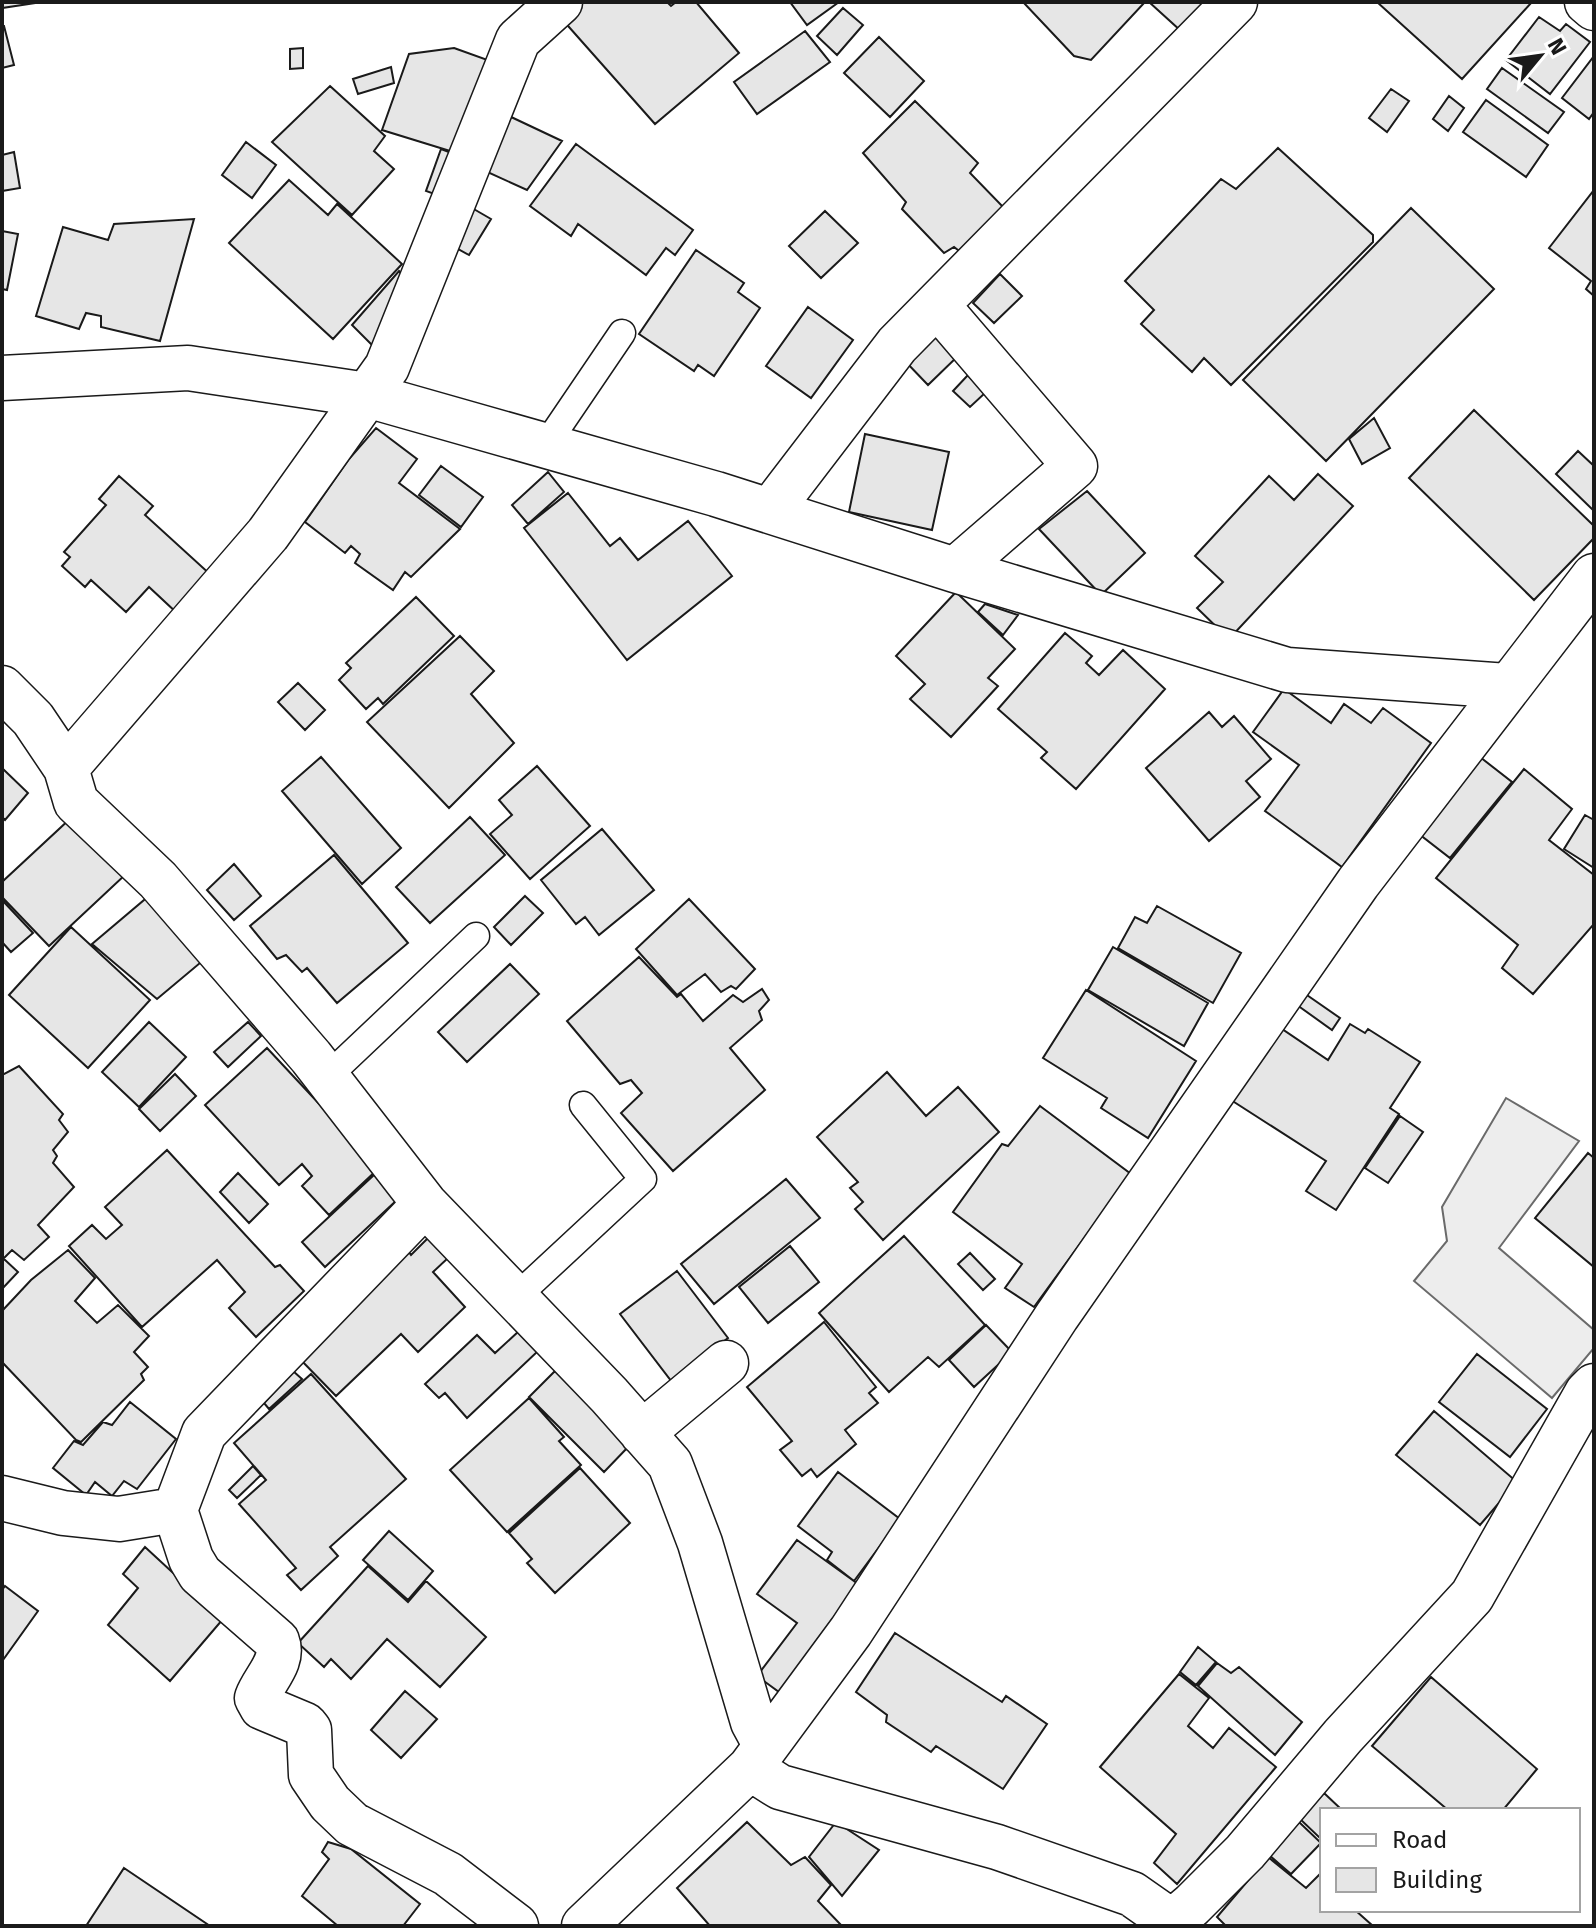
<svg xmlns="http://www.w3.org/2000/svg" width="1596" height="1928" font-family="'Fira Sans',sans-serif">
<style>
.built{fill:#ededed;stroke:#6a6a6a;stroke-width:2}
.building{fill:#e6e6e6;stroke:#1a1a1a;stroke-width:2}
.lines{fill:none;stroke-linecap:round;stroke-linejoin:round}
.service-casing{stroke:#1a1a1a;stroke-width:29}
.minor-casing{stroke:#1a1a1a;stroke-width:47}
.service{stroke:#fff;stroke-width:26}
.minor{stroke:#fff;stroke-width:44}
</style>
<rect width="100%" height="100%" fill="#fff"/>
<!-- built -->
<path class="built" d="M 1506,1098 L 1579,1141 L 1499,1248 L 1594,1330 L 1594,1348 L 1552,1398 L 1414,1281 L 1447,1241 L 1442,1207 Z"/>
<!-- building -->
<path class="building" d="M 2,2 L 42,2 L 2,8 Z
M 578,2 L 667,2 L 671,6 L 676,2 L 696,2 L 739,53 L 655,124 L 561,18 Z
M 790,2 L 839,2 L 807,25 Z
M 1023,2 L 1145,2 L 1091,60 L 1074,56 Z
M 1149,2 L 1207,2 L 1181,31 Z
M 1377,2 L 1532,2 L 1462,79 Z
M 843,8 L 863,25 L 837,55 L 817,36 Z
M 1539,17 L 1560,31 L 1566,24 L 1590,42 L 1550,94 L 1506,60 Z
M 2,26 L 4,26 L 14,65 L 2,68 Z
M 805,31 L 830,62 L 757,114 L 734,82 Z
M 879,37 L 924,81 L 890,117 L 844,73 Z
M 303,48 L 303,68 L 290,69 L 290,49 Z
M 454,48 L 496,63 L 463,155 L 382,130 L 409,54 Z
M 1594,56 L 1594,112 L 1589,119 L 1562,98 Z
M 391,67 L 394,83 L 358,94 L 353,79 Z
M 1502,68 L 1564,112 L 1548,133 L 1487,89 Z
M 330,86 L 385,136 L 374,151 L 394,169 L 352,215 L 272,142 Z
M 1391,89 L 1409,101 L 1387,132 L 1369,118 Z
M 1449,96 L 1464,108 L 1448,131 L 1433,119 Z
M 1486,100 L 1548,145 L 1526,177 L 1463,132 Z
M 915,101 L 978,163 L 970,173 L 1006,210 L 963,254 L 954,247 L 944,253 L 902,209 L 906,202 L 863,153 Z
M 509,116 L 562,141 L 527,190 L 483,170 Z
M 246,142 L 276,165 L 252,198 L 222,175 Z
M 576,144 L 693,230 L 675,255 L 666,248 L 646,275 L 578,224 L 571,236 L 530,206 Z
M 1278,148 L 1373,235 L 1373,242 L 1231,385 L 1204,358 L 1192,372 L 1141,324 L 1154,310 L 1125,281 L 1221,179 L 1236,189 Z
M 441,149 L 457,155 L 440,196 L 426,191 Z
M 14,152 L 20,188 L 2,191 L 2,155 Z
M 289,180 L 328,215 L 337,204 L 402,264 L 333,339 L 229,243 Z
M 1594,190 L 1594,296 L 1586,289 L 1591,281 L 1549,248 Z
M 472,208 L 491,219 L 469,255 L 451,245 Z
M 1411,208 L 1494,289 L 1326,461 L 1243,380 Z
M 825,211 L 858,243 L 821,278 L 789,246 Z
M 194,219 L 160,341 L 101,327 L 101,316 L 86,313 L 79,329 L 36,316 L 63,227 L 108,240 L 114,224 Z
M 2,231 L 18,234 L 7,290 L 2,289 Z
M 696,250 L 744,283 L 738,292 L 760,308 L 714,376 L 698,365 L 694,371 L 639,334 Z
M 399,271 L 412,285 L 378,351 L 352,325 Z
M 1000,274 L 1022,296 L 994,323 L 973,303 Z
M 808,307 L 853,340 L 811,398 L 766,366 Z
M 936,330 L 959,355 L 928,385 L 904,360 Z
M 968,375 L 985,393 L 970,407 L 953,391 Z
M 1474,410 L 1594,526 L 1594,538 L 1534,600 L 1409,478 Z
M 1374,418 L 1390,448 L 1362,464 L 1349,439 Z
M 376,428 L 417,459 L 399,483 L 460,529 L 411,577 L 405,572 L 393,590 L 355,563 L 360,554 L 351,546 L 345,553 L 305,522 L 349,459 Z
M 865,434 L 949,452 L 932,530 L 849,512 Z
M 1578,451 L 1594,466 L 1594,511 L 1556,474 Z
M 441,466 L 483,497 L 461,527 L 419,495 Z
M 548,472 L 564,492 L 528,524 L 512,505 Z
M 1318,474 L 1353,506 L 1229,639 L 1197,608 L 1223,582 L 1195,556 L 1269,476 L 1294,500 Z
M 119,476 L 153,506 L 145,515 L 212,576 L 178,614 L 149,587 L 126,612 L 91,580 L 85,587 L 62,566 L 70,557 L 64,552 L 106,505 L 99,499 Z
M 1087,491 L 1145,553 L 1101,595 L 1039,529 Z
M 568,493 L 610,546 L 620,538 L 638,560 L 688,521 L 732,576 L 627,660 L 524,528 Z
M 956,592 L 1015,649 L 988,678 L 998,686 L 951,737 L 910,699 L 925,684 L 896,656 Z
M 416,597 L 454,636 L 383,704 L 378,698 L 366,709 L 339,680 L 351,668 L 346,663 Z
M 985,604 L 1018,615 L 1003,635 L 978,612 Z
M 1065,633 L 1092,656 L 1086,663 L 1099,675 L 1123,650 L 1165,689 L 1076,789 L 1041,758 L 1047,752 L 998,709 Z
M 460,636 L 494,671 L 471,694 L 514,743 L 449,808 L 367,722 Z
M 298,683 L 325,710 L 305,730 L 278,702 Z
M 1284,689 L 1331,723 L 1344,704 L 1371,723 L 1383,708 L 1431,743 L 1342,867 L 1265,811 L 1299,765 L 1253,732 Z
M 1209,712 L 1222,727 L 1234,716 L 1271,759 L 1246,781 L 1260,797 L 1209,841 L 1146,768 Z
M 321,757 L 401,848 L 362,884 L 282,791 Z
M 1480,757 L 1512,782 L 1450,858 L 1419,834 Z
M 537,766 L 590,826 L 530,879 L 490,834 L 512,815 L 499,800 Z
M 2,768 L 28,793 L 5,820 L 2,817 Z
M 1524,769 L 1572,809 L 1549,840 L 1594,875 L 1594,924 L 1533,994 L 1502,968 L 1518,945 L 1436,878 Z
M 1585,815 L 1594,820 L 1594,868 L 1564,849 Z
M 72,817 L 126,874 L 49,946 L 2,897 L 2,882 Z
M 470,817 L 505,855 L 430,923 L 396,887 Z
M 602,829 L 654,890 L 599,935 L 585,917 L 576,924 L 541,880 Z
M 334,855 L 408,943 L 337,1003 L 307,968 L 302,972 L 286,955 L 277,959 L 250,926 Z
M 234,864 L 261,896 L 234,920 L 207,890 Z
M 150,895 L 206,958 L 157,999 L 92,944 Z
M 525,896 L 543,913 L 511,945 L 494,927 Z
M 689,899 L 755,969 L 736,989 L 731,986 L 721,992 L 705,974 L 677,995 L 636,949 Z
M 2,900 L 33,933 L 11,952 L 2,942 Z
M 1157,906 L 1241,953 L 1213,1003 L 1118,948 L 1135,917 L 1147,923 Z
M 71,927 L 150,1000 L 88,1068 L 9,995 Z
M 1113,947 L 1208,1003 L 1184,1046 L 1088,990 Z
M 639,957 L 677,997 L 681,994 L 703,1021 L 733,995 L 743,1002 L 762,989 L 769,1000 L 759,1011 L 762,1020 L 730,1048 L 765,1090 L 673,1171 L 621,1113 L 642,1093 L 631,1080 L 620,1084 L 567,1021 Z
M 510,964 L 539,994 L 467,1062 L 438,1032 Z
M 1086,990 L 1196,1061 L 1148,1138 L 1101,1108 L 1107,1098 L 1043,1058 Z
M 1304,993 L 1340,1018 L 1332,1030 L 1297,1005 Z
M 149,1022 L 186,1057 L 139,1107 L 102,1072 Z
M 248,1022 L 261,1036 L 228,1067 L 214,1052 Z
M 1350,1024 L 1365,1033 L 1368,1029 L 1420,1062 L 1390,1108 L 1399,1114 L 1336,1210 L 1306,1191 L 1326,1161 L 1231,1100 L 1279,1027 L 1328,1060 Z
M 267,1048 L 379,1168 L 329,1215 L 302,1186 L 312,1176 L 302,1164 L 279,1185 L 205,1105 Z
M 19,1066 L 63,1114 L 59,1120 L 68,1132 L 53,1150 L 57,1156 L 53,1163 L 74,1187 L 38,1225 L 49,1237 L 24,1260 L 12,1250 L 2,1260 L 2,1075 Z
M 887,1072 L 926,1116 L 958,1087 L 999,1132 L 883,1240 L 855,1209 L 863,1202 L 850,1188 L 858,1182 L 817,1137 Z
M 175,1074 L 196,1096 L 160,1131 L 139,1109 Z
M 1040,1106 L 1131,1174 L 1034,1307 L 1005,1288 L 1022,1264 L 953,1212 L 1002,1144 L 1008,1146 Z
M 1400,1116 L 1423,1132 L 1388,1183 L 1365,1168 Z
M 167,1150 L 275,1267 L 280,1265 L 304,1291 L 256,1337 L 229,1308 L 245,1292 L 217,1260 L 142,1327 L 69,1246 L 92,1225 L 106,1239 L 122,1225 L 105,1207 Z
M 1588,1153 L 1594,1158 L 1594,1267 L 1535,1218 Z
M 238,1173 L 268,1204 L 249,1223 L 220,1192 Z
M 375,1174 L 398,1199 L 325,1267 L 302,1242 Z
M 786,1179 L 820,1218 L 714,1304 L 681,1264 Z
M 904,1236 L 985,1325 L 939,1367 L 928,1357 L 889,1392 L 819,1313 Z
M 429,1237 L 448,1258 L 433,1272 L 465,1307 L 418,1352 L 401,1334 L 336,1396 L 297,1356 L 408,1251 L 411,1255 Z
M 790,1246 L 819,1282 L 768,1323 L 739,1287 Z
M 68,1250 L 95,1278 L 75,1301 L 97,1323 L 118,1305 L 149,1336 L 134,1352 L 148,1367 L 141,1374 L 144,1380 L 81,1442 L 76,1440 L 2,1362 L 2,1311 L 31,1280 Z
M 970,1253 L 995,1279 L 983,1290 L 958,1264 Z
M 4,1259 L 18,1272 L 2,1289 L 2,1262 Z
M 677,1271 L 728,1338 L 672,1382 L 620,1314 Z
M 824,1322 L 876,1387 L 869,1393 L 878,1403 L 845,1430 L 856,1444 L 817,1477 L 811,1469 L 802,1476 L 780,1450 L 792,1441 L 747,1387 Z
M 986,1325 L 1012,1352 L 974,1387 L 949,1360 Z
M 519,1331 L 538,1351 L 467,1418 L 445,1393 L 439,1398 L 425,1384 L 477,1335 L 495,1353 Z
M 1477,1354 L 1547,1409 L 1510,1457 L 1439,1402 Z
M 293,1371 L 302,1379 L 269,1409 L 264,1403 Z
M 555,1371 L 630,1445 L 604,1472 L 529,1397 Z
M 311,1374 L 406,1479 L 330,1547 L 338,1556 L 301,1590 L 287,1575 L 296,1568 L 239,1504 L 266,1480 L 234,1443 Z
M 529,1398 L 564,1437 L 559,1441 L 581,1465 L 507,1532 L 450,1470 Z
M 130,1402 L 176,1439 L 137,1489 L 124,1481 L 112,1496 L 95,1482 L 86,1495 L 53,1468 L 74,1441 L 83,1445 L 103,1422 L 112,1425 Z
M 1434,1411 L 1517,1482 L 1480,1525 L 1396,1455 Z
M 253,1466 L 261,1475 L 237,1498 L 229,1490 Z
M 580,1468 L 630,1523 L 555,1593 L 527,1563 L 532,1559 L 509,1533 Z
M 838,1472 L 900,1519 L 854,1581 L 827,1560 L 832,1552 L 798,1526 Z
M 389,1531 L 433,1571 L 408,1600 L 363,1560 Z
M 797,1540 L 858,1584 L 779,1692 L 757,1676 L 797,1623 L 757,1594 Z
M 145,1547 L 223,1619 L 170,1681 L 108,1625 L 138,1588 L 123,1574 Z
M 368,1566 L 408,1602 L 426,1581 L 486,1637 L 440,1687 L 387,1639 L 351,1679 L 331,1659 L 324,1667 L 298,1643 Z
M 5,1586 L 38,1611 L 3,1660 L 2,1590 Z
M 895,1633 L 1002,1702 L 1006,1696 L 1047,1724 L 1003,1789 L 936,1746 L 931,1752 L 886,1722 L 887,1715 L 856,1692 Z
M 1198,1647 L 1216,1662 L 1196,1685 L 1180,1672 Z
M 1217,1663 L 1231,1673 L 1239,1667 L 1302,1722 L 1275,1755 L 1198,1686 Z
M 1179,1674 L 1209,1698 L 1188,1726 L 1213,1748 L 1229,1728 L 1276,1767 L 1177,1884 L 1154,1863 L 1176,1834 L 1100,1767 Z
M 1431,1677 L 1537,1769 L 1503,1810 L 1448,1810 L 1372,1746 Z
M 405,1691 L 437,1719 L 401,1758 L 371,1730 Z
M 1324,1793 L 1342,1810 L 1322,1810 L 1322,1840 L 1299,1818 Z
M 747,1822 L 791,1865 L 805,1857 L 831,1885 L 818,1901 L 842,1926 L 710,1926 L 677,1888 Z
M 836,1822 L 879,1850 L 842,1896 L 809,1857 Z
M 1299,1822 L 1321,1843 L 1291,1874 L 1268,1854 Z
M 328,1842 L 351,1849 L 420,1904 L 403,1926 L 338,1926 L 302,1896 L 329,1859 L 322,1852 Z
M 1268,1857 L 1306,1888 L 1322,1872 L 1322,1910 L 1355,1910 L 1373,1926 L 1226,1926 L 1217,1917 Z
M 124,1868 L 210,1926 L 86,1926 Z"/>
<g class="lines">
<defs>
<path id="service" d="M 546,445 L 622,333
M 327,1077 L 476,936
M 515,1298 L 643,1179 L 583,1105"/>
<path id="minor" d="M 1587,2 L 1594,8
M 937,305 L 1075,466 L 955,570
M 2,378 L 188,368 L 367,395 L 716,494 L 955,570 L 1287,670 L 1507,686
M 770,511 L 897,345 L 1235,2
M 2,688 L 33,719 L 66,768 L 76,802 L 158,880 L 311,1057 L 425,1204 L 609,1395 L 670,1464 L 700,1543 L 753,1722 L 766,1746
M 66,768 L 268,534 L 387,367 L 518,40 L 560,2
M 425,1204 L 204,1433 L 175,1510 L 191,1559 L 200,1574 L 277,1641 C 285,1662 264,1679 257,1698 L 262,1707 L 305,1725 L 309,1730 L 311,1775 L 330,1803 L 352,1824 L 448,1874 L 516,1926
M 642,1433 L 726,1363
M 2,1498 L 63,1513 L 119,1519 L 175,1510
M 750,1768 L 780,1787 L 997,1847 L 1132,1894 L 1172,1922 L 1192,1905 L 1245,1852 L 1343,1736 L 1472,1596 L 1587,1393 L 1594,1386
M 584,1926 L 750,1768 L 851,1631 L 1057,1316 L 1358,883 L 1594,576"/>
</defs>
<!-- service casing -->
<use href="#service" class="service-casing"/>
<!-- minor casing -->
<use href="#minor" class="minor-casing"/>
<!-- service -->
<use href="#service" class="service"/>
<!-- minor -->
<use href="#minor" class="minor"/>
</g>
<!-- border -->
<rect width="1596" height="1928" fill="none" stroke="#1a1a1a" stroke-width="8"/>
<!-- legend -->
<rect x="1320" y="1808" width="260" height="104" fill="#ffffff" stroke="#a3a3a3" stroke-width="2"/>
<rect x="1336" y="1834" width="40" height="12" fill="#ffffff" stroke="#a3a3a3" stroke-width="2"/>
<text x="1392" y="1848" font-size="24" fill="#1a1a1a">Road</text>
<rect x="1336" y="1868" width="40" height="24" fill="#e6e6e6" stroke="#a3a3a3" stroke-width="2"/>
<text x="1392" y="1888" font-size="24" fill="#1a1a1a">Building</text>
<!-- north arrow -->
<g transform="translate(1540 56) rotate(61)" stroke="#ffffff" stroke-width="6" paint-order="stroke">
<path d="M0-6L14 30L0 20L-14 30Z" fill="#1a1a1a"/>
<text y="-12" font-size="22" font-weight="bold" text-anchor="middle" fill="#1a1a1a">N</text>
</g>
</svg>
